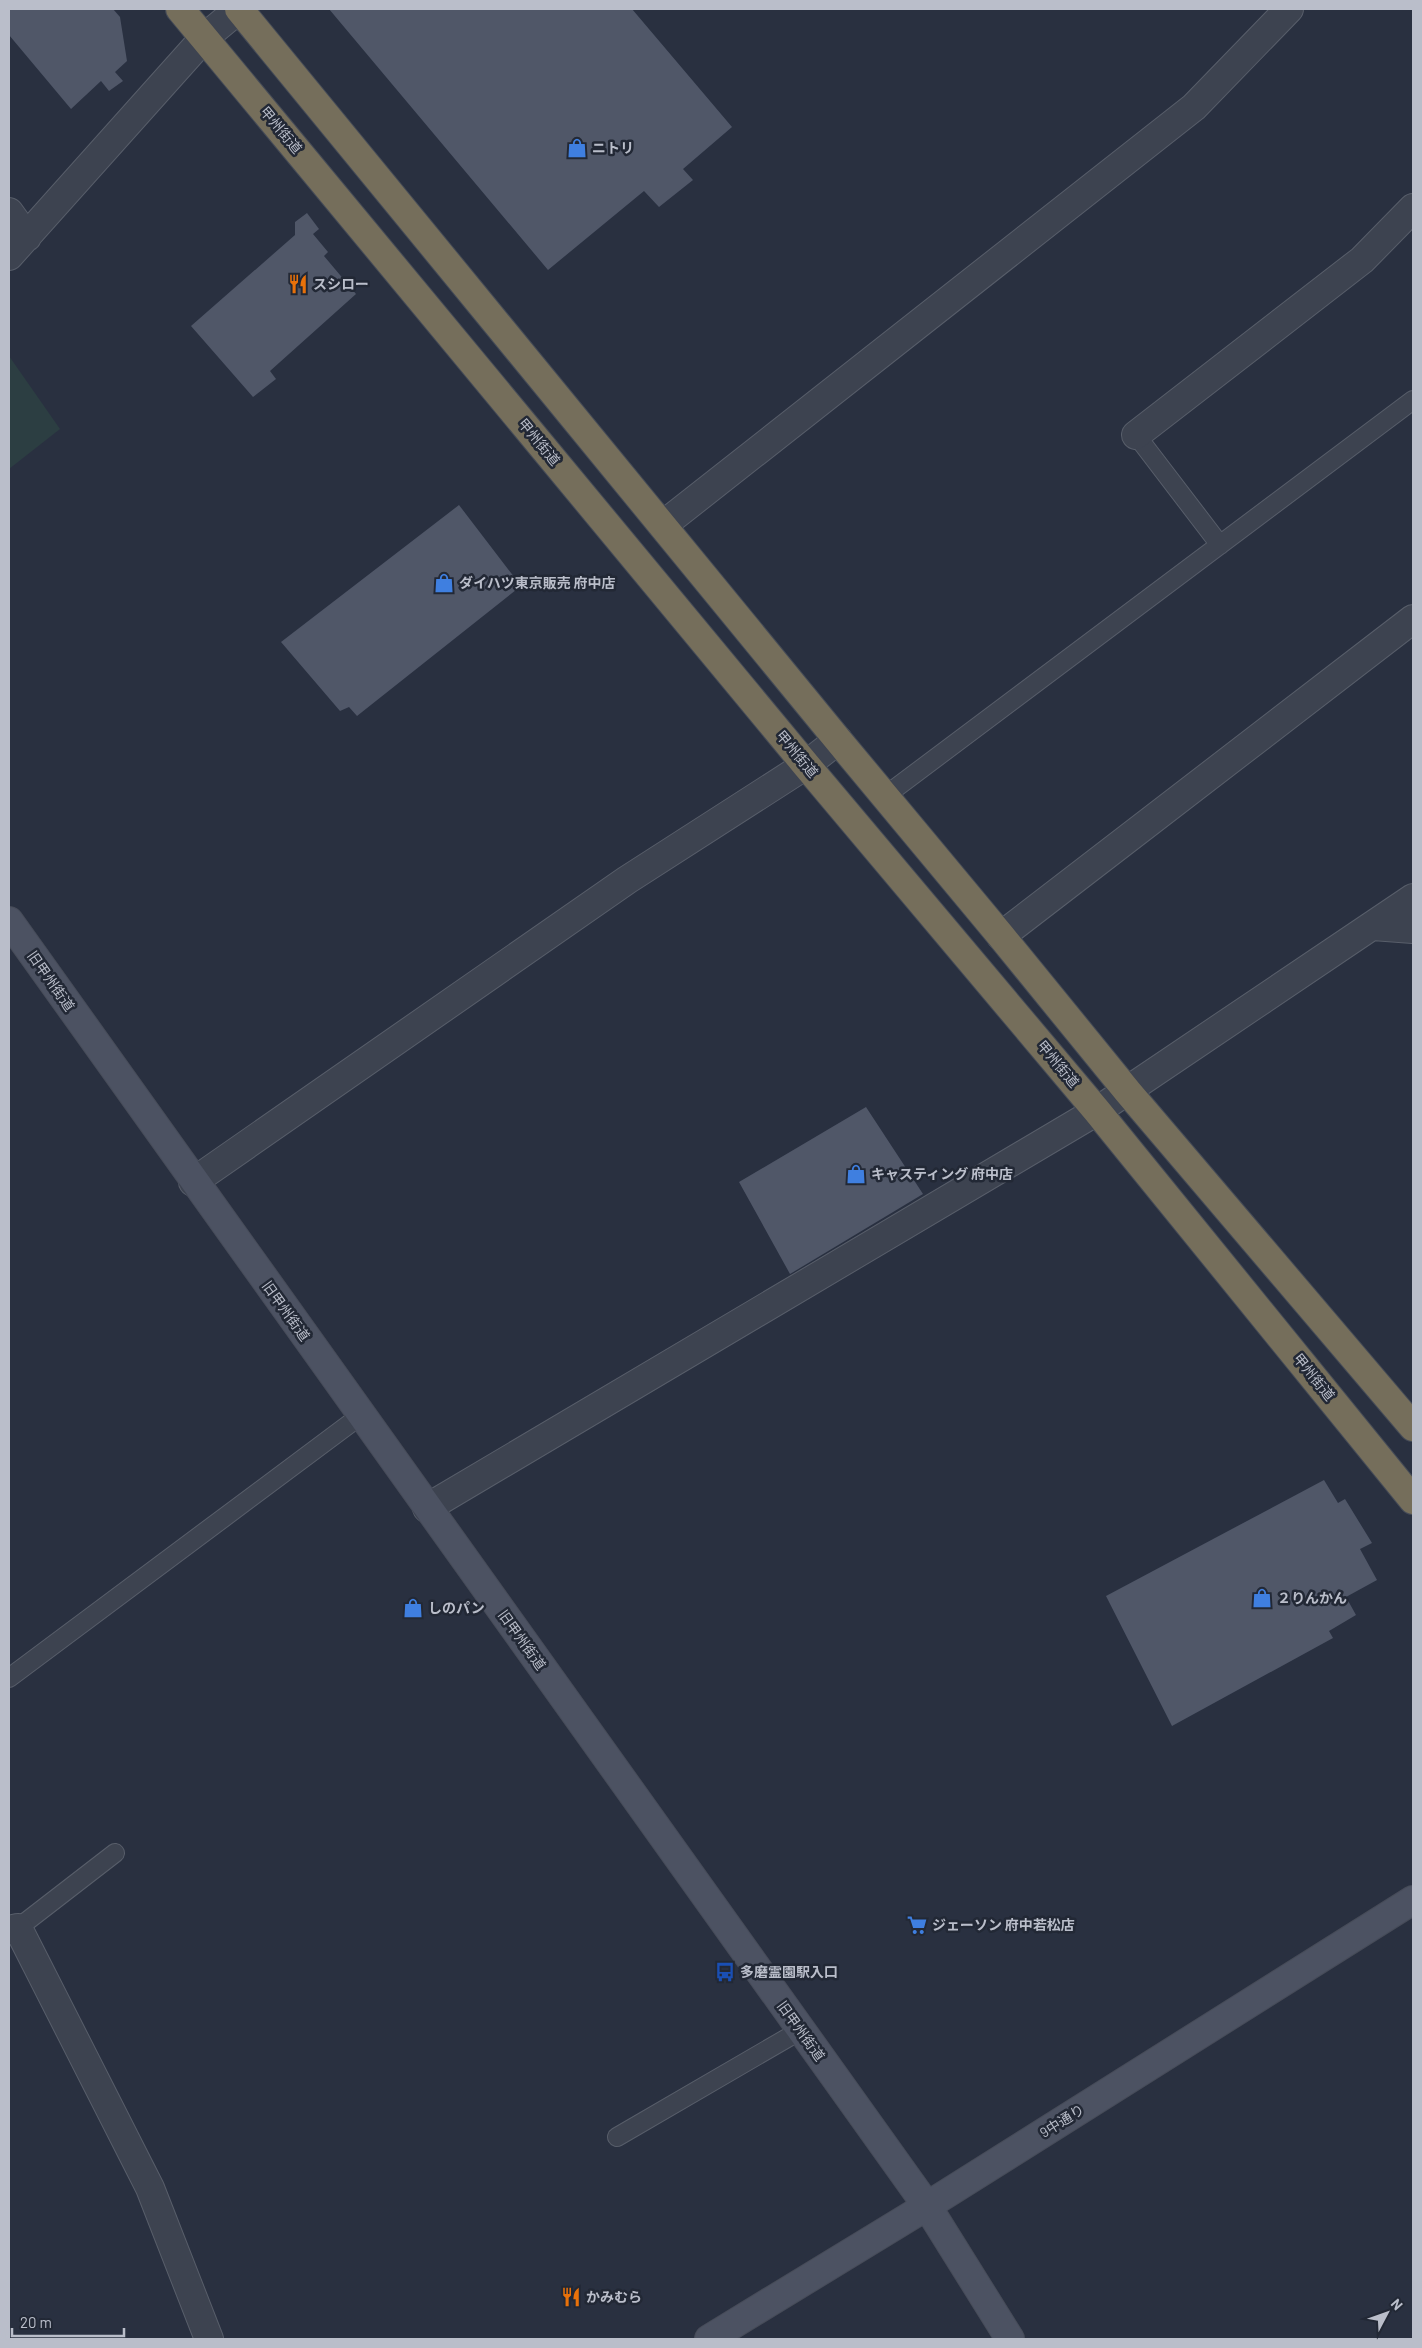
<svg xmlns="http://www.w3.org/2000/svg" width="1422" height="2348" font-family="Barlow,'Noto Sans JP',sans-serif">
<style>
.green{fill:#2c3e42}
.building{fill:#505768}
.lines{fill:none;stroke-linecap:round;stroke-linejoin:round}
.lane-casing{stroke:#585e6a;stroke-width:20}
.street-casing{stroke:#585e6a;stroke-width:30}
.secondary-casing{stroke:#474c59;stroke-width:30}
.highway-casing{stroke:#454b57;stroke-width:30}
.lane{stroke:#3d4350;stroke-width:18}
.street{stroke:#3d4350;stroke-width:28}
.secondary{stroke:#4c5262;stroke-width:28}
.highway{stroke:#756e5b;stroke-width:28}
.labels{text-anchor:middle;stroke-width:5;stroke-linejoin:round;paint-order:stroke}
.street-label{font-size:14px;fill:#babeca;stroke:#222835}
.poi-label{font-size:14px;font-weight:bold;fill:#babeca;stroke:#222835;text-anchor:start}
</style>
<rect width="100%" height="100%" fill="#293040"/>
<!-- green -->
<path class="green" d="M 9,356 L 60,429 L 9,469 Z"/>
<!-- building -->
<path class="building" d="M 9,9 L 113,9 L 120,17 L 127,61 L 115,72 L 123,81 L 109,91 L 101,81 L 71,109 L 9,35 Z
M 329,9 L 632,9 L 732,127 L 683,169 L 693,180 L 659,207 L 644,191 L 548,270 Z
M 307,213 L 319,229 L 313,234 L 328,252 L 324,256 L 356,294 L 270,371 L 276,379 L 253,397 L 191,326 L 295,235 L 295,222 Z
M 459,505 L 521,586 L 357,716 L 349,707 L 340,711 L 281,642 Z
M 866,1107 L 923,1194 L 790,1274 L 739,1182 Z
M 1324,1480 L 1338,1503 L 1345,1499 L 1372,1543 L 1360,1549 L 1377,1580 L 1346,1597 L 1356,1615 L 1329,1631 L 1333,1638 L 1172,1726 L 1106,1596 Z"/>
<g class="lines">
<defs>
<path id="lane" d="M 1136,435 L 1220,545
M 885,796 L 1413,400
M 9,1678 L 360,1416
M 18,1928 L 115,1853
M 617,2137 L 801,2030"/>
<path id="street" d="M 9,212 L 27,237
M 9,256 L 204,38 L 239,9
M 1136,435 L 1362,260 L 1413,208
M 663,525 L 1194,107 L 1289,9
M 1373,926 L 1413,929
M 1001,936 L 1413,619
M 193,1182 L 627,880 L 806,765 L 838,740
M 427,1508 L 1097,1111 L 1413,898
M 9,1930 L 18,1928 L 150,2188 L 209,2339"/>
<path id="secondary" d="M 9,921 L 927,2206 L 1010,2339
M 709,2339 L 927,2206 L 1413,1900"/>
<path id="highway" d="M 180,9 L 806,765 L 1097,1111 L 1413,1500
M 239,9 L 838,740 L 1001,936 L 1128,1092 L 1413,1427"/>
</defs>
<!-- lane casing -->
<use href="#lane" class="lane-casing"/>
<!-- street casing -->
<use href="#street" class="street-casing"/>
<!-- secondary casing -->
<use href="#secondary" class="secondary-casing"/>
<!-- highway casing -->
<use href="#highway" class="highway-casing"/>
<!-- lane -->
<use href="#lane" class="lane"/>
<!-- street -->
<use href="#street" class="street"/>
<!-- secondary -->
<use href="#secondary" class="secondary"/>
<!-- highway -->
<use href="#highway" class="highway"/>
</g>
<!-- icons -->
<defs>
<symbol id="shop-bare" viewBox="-9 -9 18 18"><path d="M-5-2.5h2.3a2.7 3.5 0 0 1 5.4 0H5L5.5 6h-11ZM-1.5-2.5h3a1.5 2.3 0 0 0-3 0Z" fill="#3f7fe0" stroke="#222835" stroke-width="2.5" paint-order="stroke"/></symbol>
<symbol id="restaurant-bare" viewBox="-9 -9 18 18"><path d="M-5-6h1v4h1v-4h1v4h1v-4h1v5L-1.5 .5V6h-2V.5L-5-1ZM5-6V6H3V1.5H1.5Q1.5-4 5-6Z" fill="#e8710a" stroke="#222835" stroke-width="2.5" paint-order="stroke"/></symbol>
<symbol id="supermarket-bare" viewBox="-9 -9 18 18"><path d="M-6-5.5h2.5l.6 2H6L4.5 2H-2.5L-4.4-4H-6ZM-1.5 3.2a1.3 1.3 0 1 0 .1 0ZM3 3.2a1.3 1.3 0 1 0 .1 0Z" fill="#3f7fe0" stroke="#222835" stroke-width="2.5" paint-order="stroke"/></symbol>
<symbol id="bus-bare" viewBox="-9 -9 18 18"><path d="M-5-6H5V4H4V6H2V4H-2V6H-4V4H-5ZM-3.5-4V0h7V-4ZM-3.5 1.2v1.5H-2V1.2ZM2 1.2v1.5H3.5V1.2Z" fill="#1a4fb4" stroke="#222835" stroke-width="2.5" paint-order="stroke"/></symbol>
</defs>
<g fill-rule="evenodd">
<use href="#shop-bare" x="563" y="134" width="28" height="28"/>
<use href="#restaurant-bare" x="284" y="270" width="28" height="28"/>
<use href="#shop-bare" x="430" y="569" width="28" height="28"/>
<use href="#shop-bare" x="842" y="1160" width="28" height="28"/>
<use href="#shop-bare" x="1248" y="1584" width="28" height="28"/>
<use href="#shop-bare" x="399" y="1594" width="28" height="28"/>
<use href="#supermarket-bare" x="903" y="1911" width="28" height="28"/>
<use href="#bus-bare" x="711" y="1958" width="28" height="28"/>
<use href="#restaurant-bare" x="557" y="2283" width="28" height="28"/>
</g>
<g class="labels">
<!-- street labels -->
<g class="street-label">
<text transform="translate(281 130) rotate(50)" y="5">甲州街道</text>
<text transform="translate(539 442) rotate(50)" y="5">甲州街道</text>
<text transform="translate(797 754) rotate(50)" y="5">甲州街道</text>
<text transform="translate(51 981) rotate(55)" y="5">旧甲州街道</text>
<text transform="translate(1058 1064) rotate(50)" y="5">甲州街道</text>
<text transform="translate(286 1311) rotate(54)" y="5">旧甲州街道</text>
<text transform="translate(1314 1377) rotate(51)" y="5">甲州街道</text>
<text transform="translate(522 1640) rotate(54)" y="5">旧甲州街道</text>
<text transform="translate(801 2031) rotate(54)" y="5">旧甲州街道</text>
<text transform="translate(1062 2121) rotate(-32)" y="5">9中通り</text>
</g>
<!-- poi labels -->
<g class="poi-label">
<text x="592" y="153">ニトリ</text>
<text x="313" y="289">スシロー</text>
<text x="459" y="588">ダイハツ東京販売 府中店</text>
<text x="871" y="1179">キャスティング 府中店</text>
<text x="1277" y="1603">２りんかん</text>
<text x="428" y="1613">しのパン</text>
<text x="932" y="1930">ジェーソン 府中若松店</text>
<text x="740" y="1977">多磨霊園駅入口</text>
<text x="586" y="2302">かみむら</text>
</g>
</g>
<!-- border -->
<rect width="1422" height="2348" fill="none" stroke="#babeca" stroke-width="20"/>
<!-- north arrow -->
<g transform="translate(1387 2313) rotate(49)" stroke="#222835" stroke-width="4" paint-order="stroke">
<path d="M0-4L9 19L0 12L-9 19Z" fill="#babeca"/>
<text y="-8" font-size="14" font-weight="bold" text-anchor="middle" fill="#babeca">N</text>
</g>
<!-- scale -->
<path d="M12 2328v8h112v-8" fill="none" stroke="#babeca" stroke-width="2.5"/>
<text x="20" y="2328" font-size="15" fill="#babeca" stroke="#222835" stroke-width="4" paint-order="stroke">20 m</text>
</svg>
